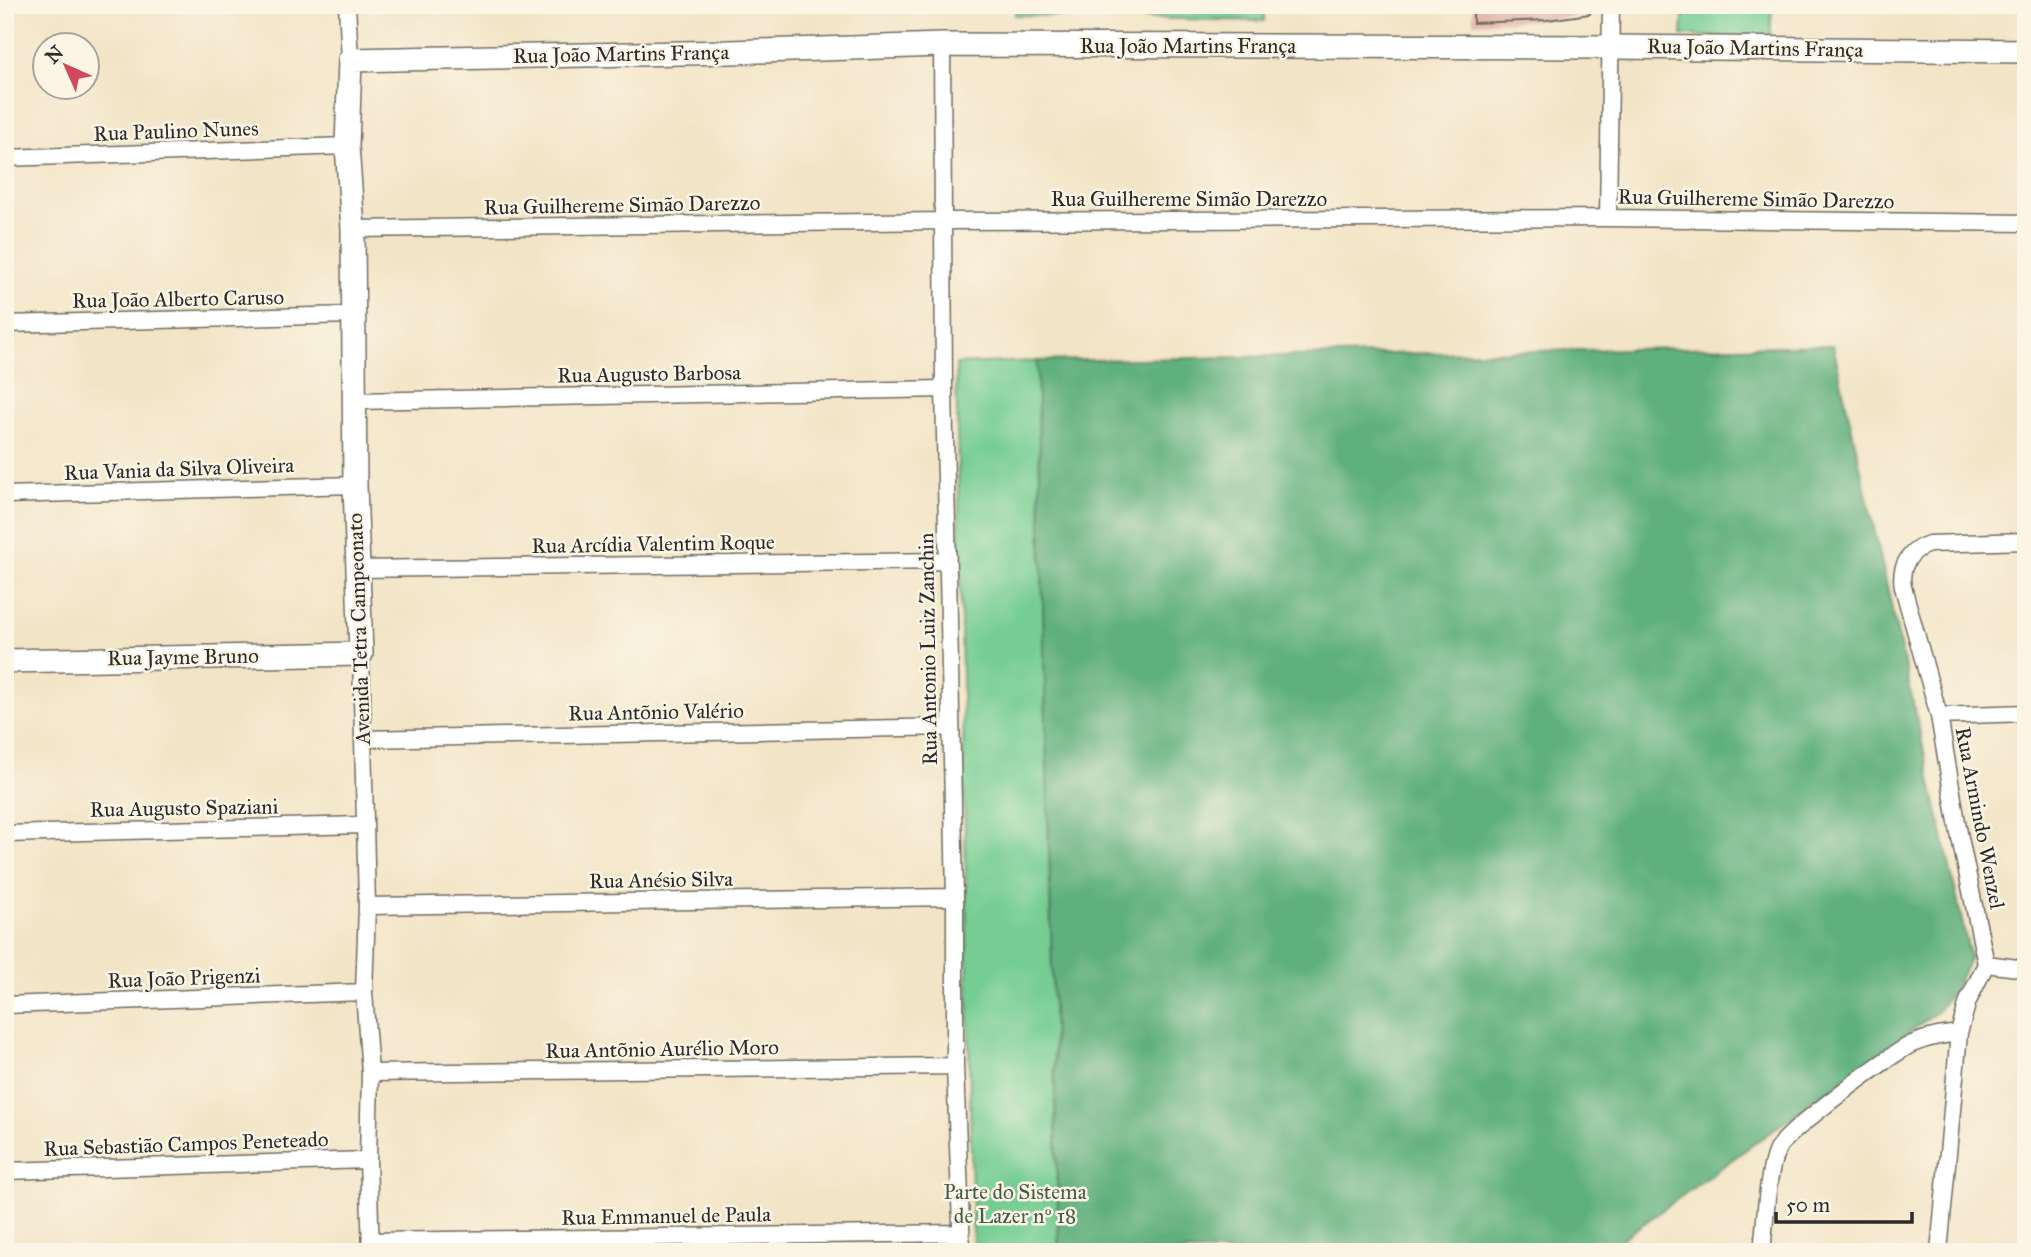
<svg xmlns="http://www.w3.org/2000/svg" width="2031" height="1257" font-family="'IM FELL Great Primer',serif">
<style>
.green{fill:#75cd93;stroke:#507c5f;stroke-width:2}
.forest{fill:#60b07d;stroke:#466e54;stroke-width:2}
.building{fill:#d8a096}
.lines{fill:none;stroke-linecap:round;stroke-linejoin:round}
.minor-casing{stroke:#716c61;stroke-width:19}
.secondary-casing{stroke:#716c61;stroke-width:26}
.minor{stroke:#fff;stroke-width:16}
.secondary{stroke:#fff;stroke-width:23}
.labels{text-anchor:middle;stroke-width:5;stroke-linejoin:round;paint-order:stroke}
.street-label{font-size:21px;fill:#2b2b2b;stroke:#fcf5e5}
.park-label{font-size:21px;fill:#415c4a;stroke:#fcf5e5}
</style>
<rect width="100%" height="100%" fill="#fcf5e5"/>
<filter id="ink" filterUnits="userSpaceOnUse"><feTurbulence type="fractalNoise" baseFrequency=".0143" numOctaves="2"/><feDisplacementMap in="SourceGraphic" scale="14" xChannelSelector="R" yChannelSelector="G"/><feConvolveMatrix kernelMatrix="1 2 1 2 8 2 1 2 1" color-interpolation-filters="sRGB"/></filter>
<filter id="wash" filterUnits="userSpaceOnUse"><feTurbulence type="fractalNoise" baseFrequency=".00686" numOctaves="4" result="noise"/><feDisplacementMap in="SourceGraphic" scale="28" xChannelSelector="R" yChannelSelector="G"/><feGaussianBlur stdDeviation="1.57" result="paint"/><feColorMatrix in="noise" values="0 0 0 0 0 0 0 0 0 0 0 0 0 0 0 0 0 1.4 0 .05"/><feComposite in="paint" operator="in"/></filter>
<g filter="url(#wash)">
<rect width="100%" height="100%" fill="#f2e4c6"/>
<!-- green -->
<path class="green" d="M 1015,5 L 1264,5 L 1264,21 L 1015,15 Z
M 1684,5 L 1772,5 L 1770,40 L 1682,35 Z
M 1037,361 L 1059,1252 L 973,1252 L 956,364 Z"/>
<!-- forest -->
<path class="forest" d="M 1833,345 L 1970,957 L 1956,986 L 1938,1011 L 1604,1252 L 1059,1252 L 1037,361 Z"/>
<g id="blocks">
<!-- building -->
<path class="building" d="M 1473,5 L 1590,5 L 1590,14 L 1547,20 L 1473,23 Z"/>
</g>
</g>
<g filter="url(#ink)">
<use href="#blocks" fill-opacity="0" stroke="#716c61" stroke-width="2"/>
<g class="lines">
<defs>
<path id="minor" d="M 347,5 L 350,60
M 942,45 L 944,389 L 955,897 L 955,1066 L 962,1252
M 5,158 L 347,146
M 1608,218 L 1611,5
M 353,229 L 944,221 L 1608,218 L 2026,223
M 5,324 L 352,315
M 355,401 L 944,389
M 5,495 L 355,485
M 358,569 L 947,561
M 361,654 L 367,906 L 364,992 L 370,1073 L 368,1160 L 371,1252
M 1939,716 L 2026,713
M 363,739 L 951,727
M 5,834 L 363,825
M 367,906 L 955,897
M 1986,964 L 2026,969
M 5,1005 L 364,992
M 370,1073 L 955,1066
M 5,1171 L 368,1160
M 371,1241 L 961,1233
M 1762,1252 C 1765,1226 1767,1171 1777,1150 C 1785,1132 1890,1055 1912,1044 C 1928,1037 1943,1035 1959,1033
M 1939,1252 L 1959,1033 L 1968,1001 L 1986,964 L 1958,828 L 1939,716 L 1903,587 C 1899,566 1910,550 1929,544 L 2026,541"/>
<path id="secondary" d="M 5,661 L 361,654 L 355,485 L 353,229 L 347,146 L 350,60 L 730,52 L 942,45 L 1610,47 L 2026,51"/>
</defs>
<!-- minor casing -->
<use href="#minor" class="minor-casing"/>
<!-- secondary casing -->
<use href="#secondary" class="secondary-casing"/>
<!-- minor -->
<use href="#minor" class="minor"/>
<!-- secondary -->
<use href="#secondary" class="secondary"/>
</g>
</g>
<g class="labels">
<!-- street labels -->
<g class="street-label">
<text x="1188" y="53">Rua João Martins França</text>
<text transform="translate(1755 48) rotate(1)" y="7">Rua João Martins França</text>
<text transform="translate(621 54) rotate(-1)" y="7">Rua João Martins França</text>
<text transform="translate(176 131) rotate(-2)" y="7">Rua Paulino Nunes</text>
<text x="1189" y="206">Rua Guilhereme Simão Darezzo</text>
<text transform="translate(1756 199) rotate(1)" y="7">Rua Guilhereme Simão Darezzo</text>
<text transform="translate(622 205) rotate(-1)" y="7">Rua Guilhereme Simão Darezzo</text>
<text transform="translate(178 299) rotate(-1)" y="7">Rua João Alberto Caruso</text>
<text transform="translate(649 374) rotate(-1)" y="7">Rua Augusto Barbosa</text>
<text transform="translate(179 469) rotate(-2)" y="7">Rua Vania da Silva Oliveira</text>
<text transform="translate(653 544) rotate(-1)" y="7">Rua Arcídia Valentim Roque</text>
<text transform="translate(359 629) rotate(-92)" y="7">Avenida Tetra Campeonato</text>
<text transform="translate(928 649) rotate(-91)" y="7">Rua Antonio Luiz Zanchin</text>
<text transform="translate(183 657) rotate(-1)" y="7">Rua Jayme Bruno</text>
<text transform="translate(656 712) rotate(-1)" y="7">Rua Antõnio Valério</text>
<text transform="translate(184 808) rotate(-1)" y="7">Rua Augusto Spaziani</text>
<text transform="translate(1980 818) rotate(79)" y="7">Rua Armindo Wenzel</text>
<text transform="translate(661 880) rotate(-1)" y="7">Rua Anésio Silva</text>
<text transform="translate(184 978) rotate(-2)" y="7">Rua João Prigenzi</text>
<text transform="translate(662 1049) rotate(-1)" y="7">Rua Antõnio Aurélio Moro</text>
<text transform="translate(186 1144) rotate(-2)" y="7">Rua Sebastião Campos Peneteado</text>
<text transform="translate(666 1216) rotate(-1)" y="7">Rua Emmanuel de Paula</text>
</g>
<!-- park labels -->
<g class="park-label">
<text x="1015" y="1199">Parte do Sistema<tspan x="1015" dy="24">de Lazer nº 18</tspan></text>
</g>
</g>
<!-- margin -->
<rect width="2031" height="1257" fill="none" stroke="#fcf5e5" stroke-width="28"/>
<!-- north arrow -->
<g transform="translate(66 66) rotate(315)"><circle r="33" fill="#fcf5e5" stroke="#a8a49b" stroke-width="2"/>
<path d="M0-5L12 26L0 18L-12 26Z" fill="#d1495b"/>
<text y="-10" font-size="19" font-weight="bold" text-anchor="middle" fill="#2b2b2b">N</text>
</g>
<!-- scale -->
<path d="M1776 1212v10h136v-10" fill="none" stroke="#2b2b2b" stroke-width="3.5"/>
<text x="1786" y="1212" font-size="21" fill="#2b2b2b" stroke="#fcf5e5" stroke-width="5" paint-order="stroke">50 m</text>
</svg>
